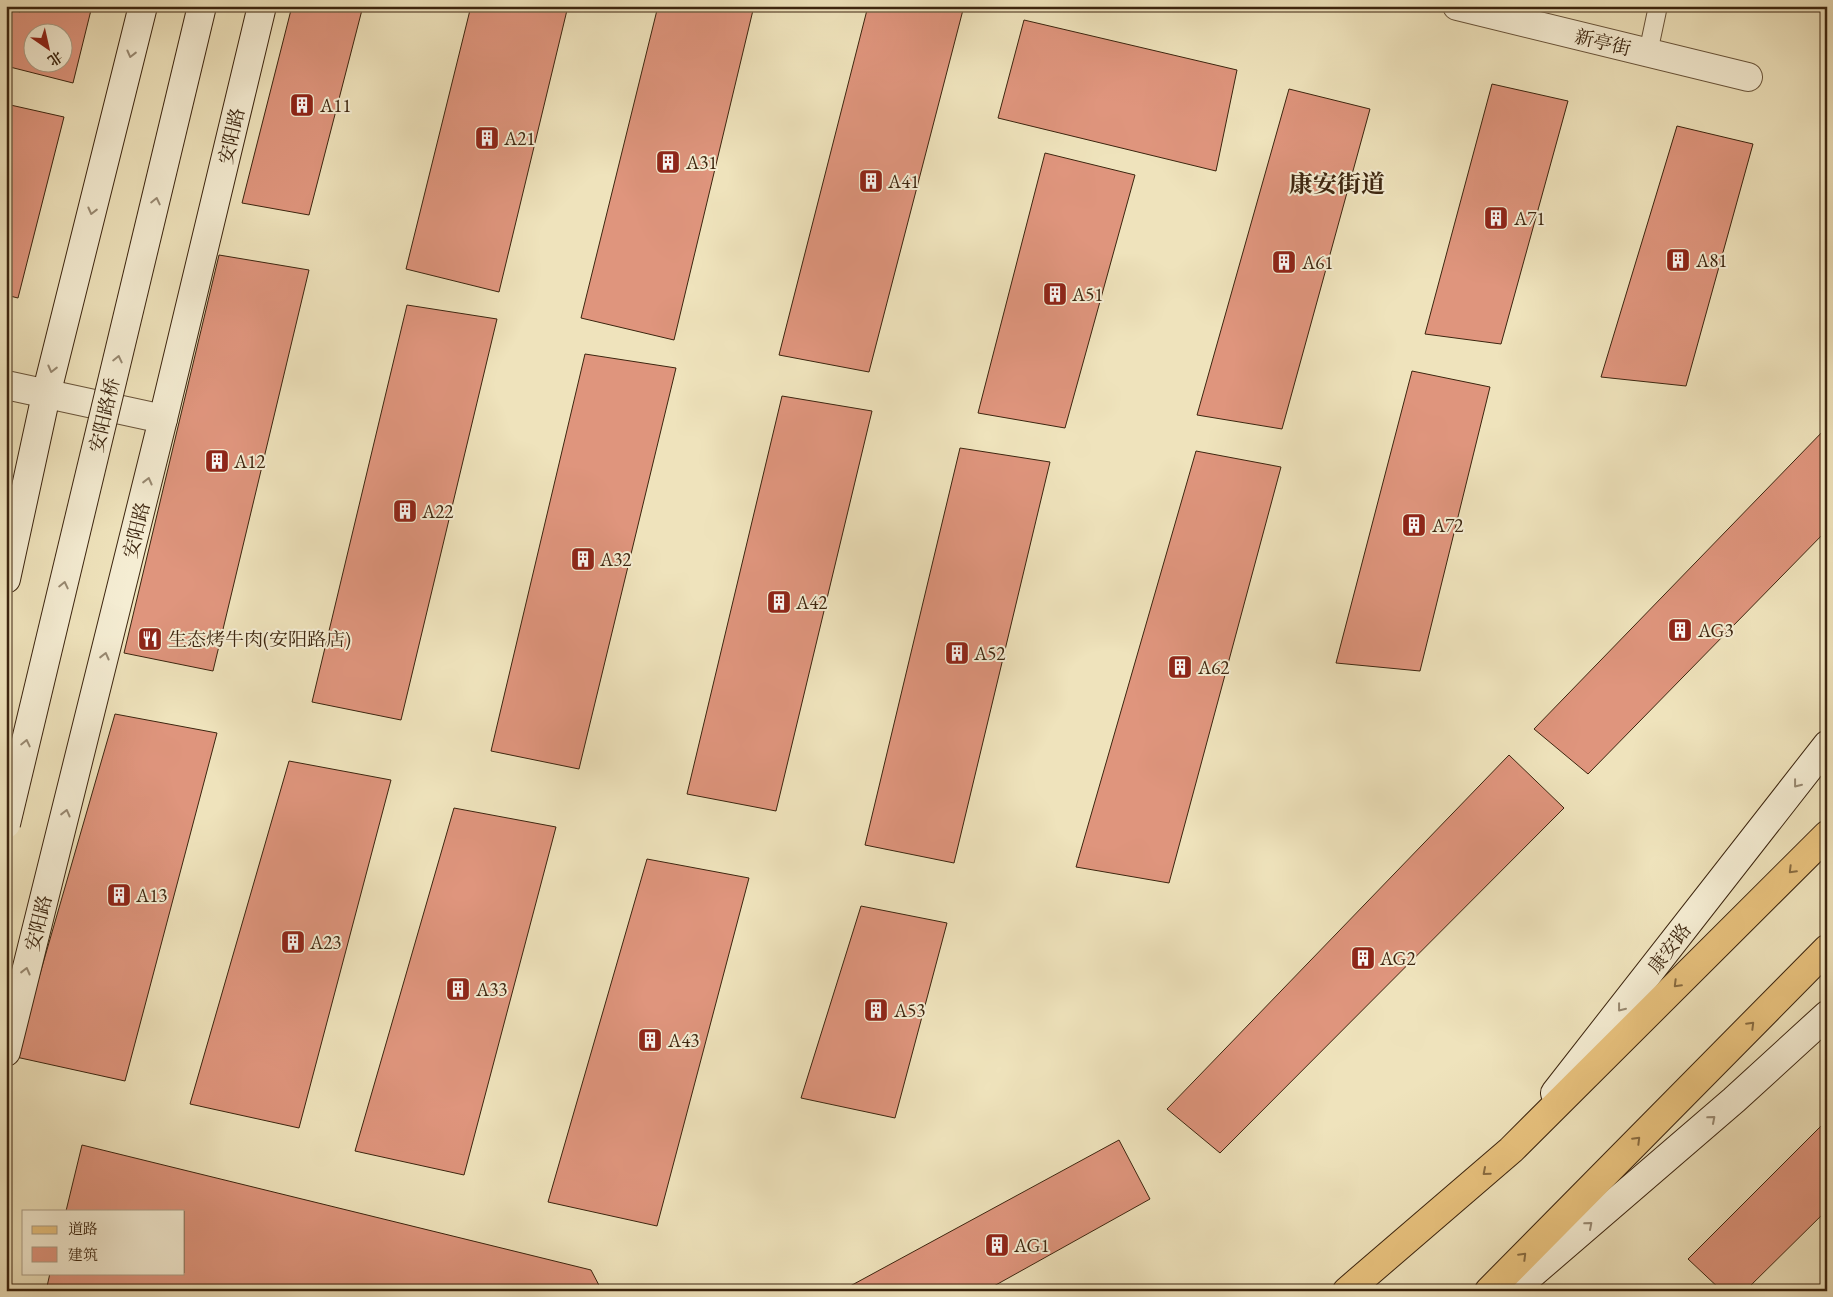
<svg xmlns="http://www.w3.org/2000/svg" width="1833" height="1297" font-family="'EB Garamond','Noto Serif SC',serif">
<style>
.building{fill:#df957d;stroke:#3c250f;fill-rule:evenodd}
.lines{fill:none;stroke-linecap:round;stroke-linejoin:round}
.lane-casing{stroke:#69543a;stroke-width:20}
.street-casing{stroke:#69543a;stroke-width:30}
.secondary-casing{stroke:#3c250f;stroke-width:30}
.primary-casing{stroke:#3c250f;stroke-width:30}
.lane{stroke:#f5edd3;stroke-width:18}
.street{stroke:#f5edd3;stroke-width:28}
.secondary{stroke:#f5edd3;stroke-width:28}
.primary{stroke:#e8c27e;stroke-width:28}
.secondary-bridge-casing{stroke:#3c250f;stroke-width:30;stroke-linecap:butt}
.secondary-bridge{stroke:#f5edd3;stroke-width:28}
.oneway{stroke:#988971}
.oneway2{stroke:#896c41}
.labels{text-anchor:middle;stroke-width:4;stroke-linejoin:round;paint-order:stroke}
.street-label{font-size:19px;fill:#3c250f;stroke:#f5edd3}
.poi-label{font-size:19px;fill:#3c250f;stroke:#f5edd3;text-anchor:start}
.district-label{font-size:24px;font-weight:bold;fill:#3c250f;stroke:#f5edd3}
</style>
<rect width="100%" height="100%" fill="#efe3bc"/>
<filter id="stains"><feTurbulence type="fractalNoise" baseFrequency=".004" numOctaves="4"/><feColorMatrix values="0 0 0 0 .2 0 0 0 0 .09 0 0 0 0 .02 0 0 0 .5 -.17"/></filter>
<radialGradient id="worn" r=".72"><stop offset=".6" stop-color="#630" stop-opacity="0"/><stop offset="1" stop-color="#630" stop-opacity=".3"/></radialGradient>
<!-- building -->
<path class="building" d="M 22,6 L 92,6 L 73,83 L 6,66 L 6,8 L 20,12 ZM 32,32 L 62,32 L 62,62 L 32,62 Z
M 292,6 L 363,6 L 309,215 L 242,203 Z
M 471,6 L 568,6 L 499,292 L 406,269 Z
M 658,6 L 754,6 L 674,340 L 581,318 Z
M 868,6 L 964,6 L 869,372 L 779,355 Z
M 1024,20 L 1237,70 L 1216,171 L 998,118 Z
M 1492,84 L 1568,101 L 1501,344 L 1425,334 Z
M 1289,89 L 1370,109 L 1282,429 L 1197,415 Z
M 6,104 L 64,117 L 18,298 L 6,295 Z
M 1677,126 L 1753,144 L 1686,386 L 1601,377 Z
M 1045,153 L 1135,175 L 1065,428 L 978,413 Z
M 219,255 L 309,270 L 213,671 L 124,653 Z
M 407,305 L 497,319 L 401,720 L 312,702 Z
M 585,354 L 676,368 L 579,769 L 491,751 Z
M 1412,371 L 1490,387 L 1420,671 L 1336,663 Z
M 782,396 L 872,411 L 776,811 L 687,794 Z
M 1827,427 L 1827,530 L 1588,774 L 1534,729 Z
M 960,448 L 1050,462 L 954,863 L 865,845 Z
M 1196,451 L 1281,467 L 1169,883 L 1076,867 Z
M 115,714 L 217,733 L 125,1081 L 16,1057 Z
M 1509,755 L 1564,808 L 1220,1153 L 1167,1109 Z
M 289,761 L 391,780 L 299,1128 L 190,1104 Z
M 454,808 L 556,827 L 464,1175 L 355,1151 Z
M 647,859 L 749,878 L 657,1226 L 548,1202 Z
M 861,906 L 947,923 L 895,1118 L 801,1098 Z
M 1827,1120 L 1827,1210 L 1745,1291 L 1722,1291 L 1688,1259 Z
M 1119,1140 L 1150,1199 L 985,1291 L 841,1291 Z
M 82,1145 L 591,1270 L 602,1291 L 46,1291 L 50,1273 L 184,1273 L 184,1211 L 66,1211 Z"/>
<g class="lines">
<defs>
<path id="lane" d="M 1648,53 L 1658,6"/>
<path id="street" d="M 1457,6 L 1748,77
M 6,385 L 163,419"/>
<path id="secondary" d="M 6,579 L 46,395 L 143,6
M 6,1052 L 163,419 L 262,6
M 1555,1093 L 1827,745
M 1512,1291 L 1734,1100 L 1827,1015"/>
<path id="primary" d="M 1347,1291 L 1511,1150 L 1827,835
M 1489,1291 L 1827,949"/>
</defs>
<!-- lane casing -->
<use href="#lane" class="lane-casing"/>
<!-- street casing -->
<use href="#street" class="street-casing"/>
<!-- secondary casing -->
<use href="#secondary" class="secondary-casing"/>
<!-- primary casing -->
<use href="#primary" class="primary-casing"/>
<!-- lane -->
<use href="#lane" class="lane"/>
<!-- street -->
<use href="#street" class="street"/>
<!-- secondary -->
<use href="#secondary" class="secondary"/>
<!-- primary -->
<use href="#primary" class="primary"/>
<defs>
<path id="secondary-bridge" d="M 6,824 L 202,6"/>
</defs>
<!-- secondary-bridge casing -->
<use href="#secondary-bridge" class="secondary-bridge-casing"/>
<!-- secondary-bridge -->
<use href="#secondary-bridge" class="secondary-bridge"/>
</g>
<!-- one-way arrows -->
<defs><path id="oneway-chevron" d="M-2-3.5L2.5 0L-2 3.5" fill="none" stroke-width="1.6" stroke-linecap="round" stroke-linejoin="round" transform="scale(1.25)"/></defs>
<g class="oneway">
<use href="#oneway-chevron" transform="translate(131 54) rotate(104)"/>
<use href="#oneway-chevron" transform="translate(156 201) rotate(-77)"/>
<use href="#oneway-chevron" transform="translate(92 211) rotate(104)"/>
<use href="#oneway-chevron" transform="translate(118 359) rotate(-77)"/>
<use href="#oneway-chevron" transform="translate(52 369) rotate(104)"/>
<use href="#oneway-chevron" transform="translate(148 481) rotate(-76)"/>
<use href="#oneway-chevron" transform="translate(64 585) rotate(-77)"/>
<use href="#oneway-chevron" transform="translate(105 656) rotate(-76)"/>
<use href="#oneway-chevron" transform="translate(26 743) rotate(-77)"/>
<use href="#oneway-chevron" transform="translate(1797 784) rotate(128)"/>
<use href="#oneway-chevron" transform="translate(66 813) rotate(-76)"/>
<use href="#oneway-chevron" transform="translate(26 971) rotate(-76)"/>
<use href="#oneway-chevron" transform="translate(1621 1008) rotate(128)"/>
<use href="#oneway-chevron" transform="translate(1712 1119) rotate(-41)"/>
<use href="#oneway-chevron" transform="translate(1589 1225) rotate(-41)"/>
</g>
<g class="oneway2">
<use href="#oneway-chevron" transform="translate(1792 870) rotate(135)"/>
<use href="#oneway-chevron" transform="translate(1677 984) rotate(135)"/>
<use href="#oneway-chevron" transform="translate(1751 1025) rotate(-45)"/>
<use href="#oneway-chevron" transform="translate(1637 1140) rotate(-45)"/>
<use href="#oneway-chevron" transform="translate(1486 1172) rotate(139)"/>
<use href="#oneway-chevron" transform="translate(1523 1256) rotate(-45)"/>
</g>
<!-- icons -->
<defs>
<symbol id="building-square" viewBox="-11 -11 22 22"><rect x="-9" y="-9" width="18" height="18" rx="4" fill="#8f2418" stroke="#f5edd3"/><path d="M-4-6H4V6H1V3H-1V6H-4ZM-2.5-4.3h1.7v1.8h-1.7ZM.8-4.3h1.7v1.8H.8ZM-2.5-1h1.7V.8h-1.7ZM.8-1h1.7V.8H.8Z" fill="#fff"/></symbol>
<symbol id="restaurant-square" viewBox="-11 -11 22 22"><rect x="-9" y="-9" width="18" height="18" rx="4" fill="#8f2418" stroke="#f5edd3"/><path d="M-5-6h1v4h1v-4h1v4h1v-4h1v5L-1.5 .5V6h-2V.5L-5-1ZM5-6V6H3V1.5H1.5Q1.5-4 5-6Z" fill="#fff"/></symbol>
</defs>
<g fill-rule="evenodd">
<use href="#building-square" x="288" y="91" width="28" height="28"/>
<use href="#building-square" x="473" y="124" width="28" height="28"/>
<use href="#building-square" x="654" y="148" width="28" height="28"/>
<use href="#building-square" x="857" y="167" width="28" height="28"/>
<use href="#building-square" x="1482" y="204" width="28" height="28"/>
<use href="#building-square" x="1664" y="246" width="28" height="28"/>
<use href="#building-square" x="1270" y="248" width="28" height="28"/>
<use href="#building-square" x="1041" y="280" width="28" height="28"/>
<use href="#building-square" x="203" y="447" width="28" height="28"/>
<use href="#building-square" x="391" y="497" width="28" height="28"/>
<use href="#building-square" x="1400" y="511" width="28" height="28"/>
<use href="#building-square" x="569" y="545" width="28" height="28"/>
<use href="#building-square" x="765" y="588" width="28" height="28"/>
<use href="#building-square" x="1666" y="616" width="28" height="28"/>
<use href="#restaurant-square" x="136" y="625" width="28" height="28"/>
<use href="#building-square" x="943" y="639" width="28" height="28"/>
<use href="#building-square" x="1166" y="653" width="28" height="28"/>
<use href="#building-square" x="105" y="881" width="28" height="28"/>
<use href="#building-square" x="279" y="928" width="28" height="28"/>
<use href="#building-square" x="1349" y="944" width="28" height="28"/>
<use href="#building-square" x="444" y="975" width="28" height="28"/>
<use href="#building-square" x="862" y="996" width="28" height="28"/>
<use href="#building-square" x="636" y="1026" width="28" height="28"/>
<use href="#building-square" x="983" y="1231" width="28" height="28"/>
</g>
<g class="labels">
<!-- street labels -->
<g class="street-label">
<text transform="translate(1603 42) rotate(14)" y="7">新亭街</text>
<text transform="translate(231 136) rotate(-77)" y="7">安阳路</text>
<text transform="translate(104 415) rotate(-77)" y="7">安阳路桥</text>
<text transform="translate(136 530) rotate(-76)" y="7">安阳路</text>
<text transform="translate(38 923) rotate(-76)" y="7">安阳路</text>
<text transform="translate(1669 948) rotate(-52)" y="7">康安路</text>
</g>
<!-- poi labels -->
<g class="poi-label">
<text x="320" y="112">A11</text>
<text x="504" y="145">A21</text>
<text x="686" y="169">A31</text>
<text x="888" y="188">A41</text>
<text x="1514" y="225">A71</text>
<text x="1696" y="267">A81</text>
<text x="1302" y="269">A61</text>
<text x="1072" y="301">A51</text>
<text x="234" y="468">A12</text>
<text x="422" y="518">A22</text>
<text x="1432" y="532">A72</text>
<text x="600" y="566">A32</text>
<text x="796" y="609">A42</text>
<text x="1698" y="637">AG3</text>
<text x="168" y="646">生态烤牛肉(安阳路店)</text>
<text x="974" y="660">A52</text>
<text x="1198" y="674">A62</text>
<text x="136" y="902">A13</text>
<text x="310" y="949">A23</text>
<text x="1380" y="965">AG2</text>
<text x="476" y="996">A33</text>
<text x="894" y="1017">A53</text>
<text x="668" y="1047">A43</text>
<text x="1014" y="1252">AG1</text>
</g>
<!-- district labels -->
<g class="district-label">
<text x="1337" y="192">康安街道</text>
</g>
</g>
<!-- margin -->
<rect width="1833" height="1297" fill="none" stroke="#efe3bc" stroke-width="25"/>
<rect x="8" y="8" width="1818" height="1282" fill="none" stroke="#3c250f" stroke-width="2.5"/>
<rect x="12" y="12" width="1808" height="1272" fill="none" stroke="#3c250f"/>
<!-- legend -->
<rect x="22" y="1210" width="162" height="65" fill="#f5edd3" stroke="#ab9d85"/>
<rect x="32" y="1226" width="25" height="8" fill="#e8c27e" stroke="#ab9d85"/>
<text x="68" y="1234" font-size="15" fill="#3c250f">道路</text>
<rect x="32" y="1247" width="25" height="15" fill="#df957d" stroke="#ab9d85"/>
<text x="68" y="1260" font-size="15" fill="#3c250f">建筑</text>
<!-- north arrow -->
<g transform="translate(48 48) rotate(146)"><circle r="24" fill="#f5edd3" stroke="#ab9d85"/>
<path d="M0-4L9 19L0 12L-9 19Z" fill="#8f2418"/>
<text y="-8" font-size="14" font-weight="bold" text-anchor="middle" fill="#3c250f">北</text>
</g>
<rect width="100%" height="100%" filter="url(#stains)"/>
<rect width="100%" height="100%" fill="url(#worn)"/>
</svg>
